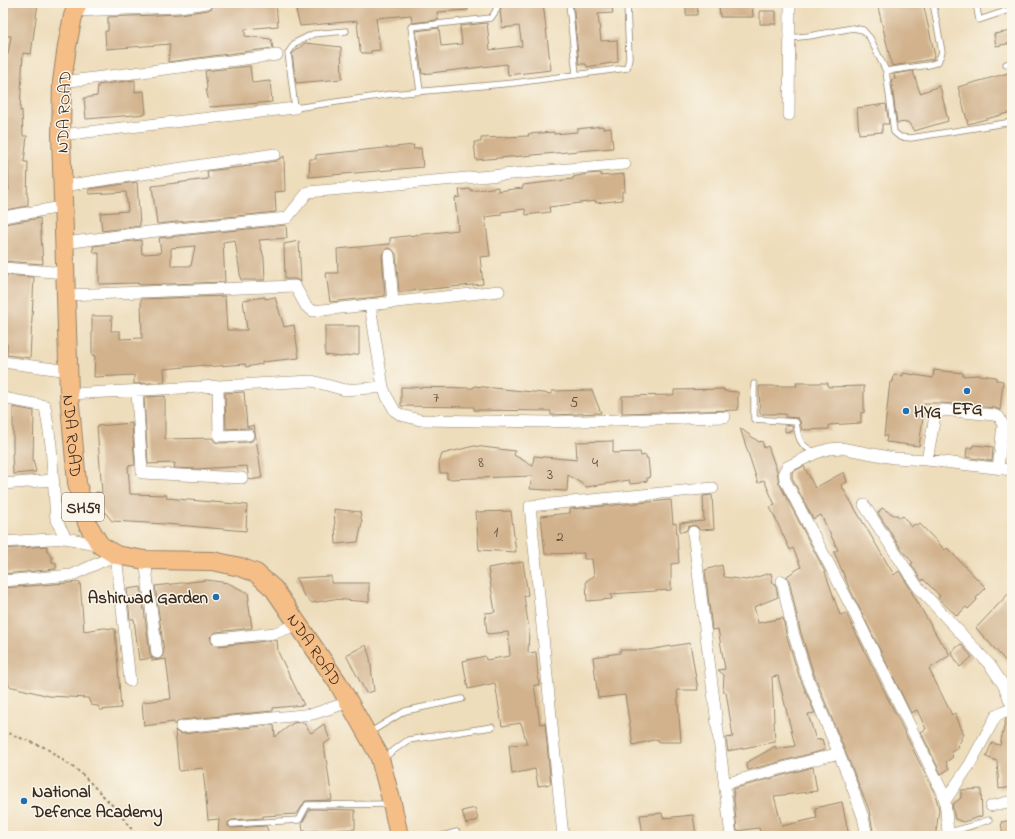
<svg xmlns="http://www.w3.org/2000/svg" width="1015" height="839" font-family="'Indie Flower',sans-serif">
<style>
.building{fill:#d2b28d;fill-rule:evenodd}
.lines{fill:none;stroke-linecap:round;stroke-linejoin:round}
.lane-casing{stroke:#94846c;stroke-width:7}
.street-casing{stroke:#94846c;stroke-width:12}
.primary-casing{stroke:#94846c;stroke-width:20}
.path{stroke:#94846c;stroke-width:2;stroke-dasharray:3 3;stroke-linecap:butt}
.lane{stroke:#fff;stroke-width:5.5}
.street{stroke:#fff;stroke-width:11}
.primary{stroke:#f6be87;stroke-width:18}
.poi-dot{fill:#1f6fb2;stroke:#fbf7ec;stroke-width:1.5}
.labels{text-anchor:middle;stroke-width:3;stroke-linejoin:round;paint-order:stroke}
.number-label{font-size:15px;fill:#614c3a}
.shield{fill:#fbf7ec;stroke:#75685c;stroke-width:1}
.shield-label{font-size:16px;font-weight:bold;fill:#3b2a1e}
.street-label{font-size:17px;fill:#3b2a1e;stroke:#fbf7ec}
.poi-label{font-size:17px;font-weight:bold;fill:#3b2a1e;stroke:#fbf7ec;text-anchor:start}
</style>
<rect width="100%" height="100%" fill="#fbf7ec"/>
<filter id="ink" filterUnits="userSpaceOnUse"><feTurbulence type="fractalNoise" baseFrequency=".025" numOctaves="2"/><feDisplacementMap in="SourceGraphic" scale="8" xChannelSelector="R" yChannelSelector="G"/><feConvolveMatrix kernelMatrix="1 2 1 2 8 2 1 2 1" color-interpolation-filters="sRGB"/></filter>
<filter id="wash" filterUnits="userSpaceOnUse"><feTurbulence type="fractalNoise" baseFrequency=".012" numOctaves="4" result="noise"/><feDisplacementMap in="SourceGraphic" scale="16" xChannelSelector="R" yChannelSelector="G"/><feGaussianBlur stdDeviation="0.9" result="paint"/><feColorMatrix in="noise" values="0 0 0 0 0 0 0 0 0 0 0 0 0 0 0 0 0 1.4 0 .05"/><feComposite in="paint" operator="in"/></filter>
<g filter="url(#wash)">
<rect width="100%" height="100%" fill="#edb"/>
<g id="blocks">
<!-- building -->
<path class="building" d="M 3,3 L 38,3 L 31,54 L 23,53 L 20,111 L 22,110 L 23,136 L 27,136 L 24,162 L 28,162 L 27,196 L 28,197 L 28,206 L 5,210 L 5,207 L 3,207 L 3,199 L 5,190 L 9,190 L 8,161 L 3,161 L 3,107 L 7,54 L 8,54 L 11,36 L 3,36 Z
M 227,3 L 276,3 L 278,26 L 245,29 L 245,36 L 271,39 L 273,48 L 168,62 L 170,44 L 106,49 L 105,31 L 108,31 L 108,17 L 180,14 L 208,10 L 212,8 L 214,5 Z
M 294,3 L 468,3 L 468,10 L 437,12 L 438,20 L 412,23 L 411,15 L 376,18 L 380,50 L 371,51 L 371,53 L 362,53 L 360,50 L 357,21 L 300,26 Z
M 503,3 L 543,3 L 551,70 L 508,75 L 507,64 L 422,74 L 416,31 L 439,28 L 441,46 L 462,44 L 460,26 L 487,23 L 490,50 L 522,46 L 519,26 L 502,28 L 500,10 Z
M 573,3 L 611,3 L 613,13 L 598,14 L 601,41 L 617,40 L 618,62 L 587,67 L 586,64 L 579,64 Z
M 686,3 L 698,3 L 697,15 L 686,15 Z
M 719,3 L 752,3 L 753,17 L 720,17 Z
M 877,3 L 923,3 L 935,56 L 933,56 L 934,59 L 892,66 Z
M 760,11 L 776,11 L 776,24 L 760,24 Z
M 1012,31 L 1012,43 L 996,46 L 994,34 Z
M 305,43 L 341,47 L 342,79 L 296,83 L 292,54 Z
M 250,66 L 252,83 L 270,81 L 272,102 L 210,107 L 206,89 L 207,88 L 205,71 Z
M 913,71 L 920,93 L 940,86 L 948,121 L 914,131 L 908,122 L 897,123 L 891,80 L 895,79 L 894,74 Z
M 1012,72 L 1012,112 L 968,124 L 958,87 Z
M 135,80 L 135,92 L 144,91 L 146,114 L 86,119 L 84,98 L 97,96 L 98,85 Z
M 886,104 L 889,124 L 882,124 L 882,132 L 859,134 L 857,108 Z
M 603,126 L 603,129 L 611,128 L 613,148 L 476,160 L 474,142 L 481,142 L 481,138 L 529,136 L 528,134 L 554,132 L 554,134 L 577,132 L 577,129 Z
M 414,145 L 413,149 L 421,148 L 423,167 L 309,177 L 310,159 L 316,159 L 316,155 Z
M 284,156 L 285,191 L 275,192 L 276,212 L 157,224 L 152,186 L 208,179 L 207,171 L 251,166 L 251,165 L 276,161 Z
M 601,173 L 601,176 L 624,174 L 625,191 L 622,191 L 622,200 L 596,203 L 596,201 L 549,207 L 550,212 L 526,215 L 525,209 L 501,212 L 501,215 L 485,217 L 490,256 L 480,257 L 483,284 L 399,292 L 396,254 L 392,249 L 388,248 L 385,250 L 382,255 L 385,296 L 330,302 L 326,273 L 338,273 L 337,249 L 390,244 L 390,238 L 458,230 L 455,198 L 460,197 L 459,190 L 471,189 L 471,191 L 498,187 L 498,191 L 523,188 L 523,185 L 573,179 L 573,177 L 587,174 Z
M 137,182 L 140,226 L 102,231 L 100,213 L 128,211 L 126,192 L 89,194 L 89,189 Z
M 40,218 L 43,264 L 3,261 L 4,224 Z
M 286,225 L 287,238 L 259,240 L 264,258 L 265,280 L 241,280 L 235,240 L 223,242 L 225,282 L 141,285 L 138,284 L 138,283 L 99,284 L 99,253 L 94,253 L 93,246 L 141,240 L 142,254 L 161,253 L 159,238 ZM 195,246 L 191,266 L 171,266 L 171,248 Z
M 299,241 L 301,282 L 295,279 L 285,279 L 284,244 Z
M 3,275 L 34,277 L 30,358 L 7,355 L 7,344 L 3,344 Z
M 225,296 L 227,330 L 247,330 L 243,300 L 265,297 L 265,299 L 275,297 L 284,327 L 294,325 L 299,358 L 262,362 L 262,364 L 246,367 L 245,364 L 205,367 L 205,365 L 164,369 L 165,382 L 134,384 L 134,375 L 94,377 L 95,355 L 92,356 L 92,316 L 112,316 L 111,331 L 120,331 L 120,339 L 142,338 L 141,299 Z
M 325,326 L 359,326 L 359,354 L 341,357 L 325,355 Z
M 934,370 L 963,373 L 963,376 L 979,375 L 996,377 L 996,380 L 1003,381 L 1000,410 L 995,408 L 943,403 L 925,403 L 919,446 L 886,442 L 887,436 L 884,436 L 890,382 L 893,382 L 894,375 L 903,376 L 903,373 L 933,378 Z
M 796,383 L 828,383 L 828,387 L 864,386 L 864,413 L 861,412 L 861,423 L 829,425 L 829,429 L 802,430 L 800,421 L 798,418 L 785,417 L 786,414 L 760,414 L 759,386 L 797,386 Z
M 474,386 L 552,394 L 552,391 L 592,390 L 601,413 L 551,415 L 551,411 L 474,410 L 474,407 L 401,406 L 401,387 L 474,388 Z
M 724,389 L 724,391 L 738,392 L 738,410 L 622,413 L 622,396 L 674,395 L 674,390 Z
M 244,392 L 247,427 L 254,425 L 262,478 L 249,480 L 247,466 L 197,469 L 174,468 L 175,463 L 148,464 L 144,397 L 165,396 L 165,439 L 212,438 L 215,442 L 219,443 L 248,442 L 252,441 L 254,438 L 254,432 L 252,429 L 248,428 L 226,429 L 225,393 Z
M 13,407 L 34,411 L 33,459 L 36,472 L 13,474 L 12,454 L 13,454 Z
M 132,423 L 135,465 L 128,466 L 130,494 L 167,495 L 166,498 L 247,505 L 246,531 L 165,524 L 112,521 L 103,510 L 96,492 L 102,493 L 97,426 Z
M 785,425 L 792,426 L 793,431 L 785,432 Z
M 740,428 L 759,442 L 762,441 L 764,448 L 768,446 L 777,471 L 779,483 L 825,572 L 840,615 L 846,613 L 935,794 L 939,809 L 936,832 L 933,836 L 874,836 L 869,810 L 813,672 L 800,630 L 789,580 L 787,576 L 801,567 L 793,548 L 790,550 L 770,507 L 775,505 L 764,480 L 758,483 Z
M 613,441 L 613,453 L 640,452 L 641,456 L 646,455 L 646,458 L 648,458 L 650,478 L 647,478 L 647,481 L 642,482 L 641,483 L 630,484 L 629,480 L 587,487 L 568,475 L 567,491 L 530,489 L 532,476 L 447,479 L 447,473 L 440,473 L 439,463 L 442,454 L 474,446 L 515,451 L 514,455 L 533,466 L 534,456 L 577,460 L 576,442 Z
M 973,445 L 993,447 L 992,461 L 966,457 L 967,448 L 973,448 Z
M 804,466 L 815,488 L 844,472 L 847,482 L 841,485 L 894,575 L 899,571 L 912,591 L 911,591 L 941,643 L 942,642 L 950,655 L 929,669 L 952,715 L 955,713 L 964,735 L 961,737 L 961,741 L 958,744 L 959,748 L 951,752 L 953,757 L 946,762 L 949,769 L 941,774 L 921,732 L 926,729 L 917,710 L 911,713 L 848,585 L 834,552 L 838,550 L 821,515 L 813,519 L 792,478 L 792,472 Z
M 712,495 L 714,529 L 700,530 L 696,526 L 693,525 L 688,527 L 686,531 L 680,532 L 680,523 L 704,521 L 703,496 Z
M 671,500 L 673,524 L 676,523 L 679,563 L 671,564 L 671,590 L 611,594 L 612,599 L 587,601 L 586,581 L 594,576 L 592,559 L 584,559 L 584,553 L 545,554 L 541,516 L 570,513 L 570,509 Z
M 882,508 L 894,515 L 897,515 L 900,518 L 903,516 L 911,527 L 915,524 L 918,526 L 920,524 L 945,550 L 947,548 L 986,588 L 976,598 L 977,600 L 968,609 L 966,607 L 957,616 L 938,598 L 940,596 L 923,579 L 922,581 L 911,564 L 913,563 L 901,549 L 878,513 Z
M 334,509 L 360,512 L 362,523 L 358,542 L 336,544 Z
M 511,511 L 516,552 L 479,550 L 476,512 Z
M 47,546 L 47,551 L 49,552 L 50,556 L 52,557 L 52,562 L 56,563 L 56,569 L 3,574 L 3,549 Z
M 523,562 L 528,595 L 524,596 L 529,630 L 528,653 L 536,652 L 539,685 L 534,685 L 540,724 L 545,723 L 551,784 L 538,786 L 535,769 L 512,774 L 509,745 L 527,744 L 521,723 L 502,726 L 495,683 L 468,689 L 463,661 L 485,656 L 486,660 L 510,656 L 508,632 L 487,634 L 485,613 L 495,612 L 488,568 Z
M 722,565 L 724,577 L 746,580 L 771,573 L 773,584 L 775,583 L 778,597 L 754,607 L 758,623 L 783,618 L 786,634 L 799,676 L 815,713 L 808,714 L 816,740 L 822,739 L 825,750 L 748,770 L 746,763 L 776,746 L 776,749 L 795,746 L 778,676 L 772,677 L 775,742 L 728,751 L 726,738 L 733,737 L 726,692 L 723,692 L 724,675 L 718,670 L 725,669 L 718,629 L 712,630 L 705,570 Z
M 331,576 L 331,583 L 369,583 L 369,602 L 333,599 L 312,603 L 303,594 L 296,578 Z
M 207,580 L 228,583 L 248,593 L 249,600 L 248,600 L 252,628 L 216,632 L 210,637 L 212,643 L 218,646 L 277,640 L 278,652 L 304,705 L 273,708 L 273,711 L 180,720 L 177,722 L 174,725 L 174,722 L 144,726 L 142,702 L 171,699 L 166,659 L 152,661 L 152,658 L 139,660 L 134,619 L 130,619 L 127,589 L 141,587 L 150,654 L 152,658 L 158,660 L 162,658 L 164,652 L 155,586 Z
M 80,582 L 84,631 L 104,628 L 115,629 L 121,708 L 100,710 L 98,706 L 91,705 L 88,698 L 49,696 L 9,686 L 7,671 L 3,671 L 3,634 L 5,634 L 3,622 L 3,588 Z
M 1012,590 L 1012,668 L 976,628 Z
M 690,643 L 698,690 L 677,690 L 681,742 L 659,742 L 658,739 L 633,745 L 625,695 L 598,698 L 593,657 L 620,653 L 620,650 L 648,650 Z
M 961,644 L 972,657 L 960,667 L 951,652 Z
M 366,645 L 370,658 L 374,691 L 366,693 L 346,655 Z
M 1006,718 L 1012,719 L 1012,787 L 999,789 L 997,761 L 986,757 L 992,743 L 1000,745 Z
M 303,722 L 311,733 L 324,724 L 330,740 L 324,744 L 332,800 L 305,801 L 297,814 L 263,816 L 263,818 L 232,820 L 228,822 L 228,826 L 232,828 L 266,826 L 270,836 L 218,836 L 219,819 L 208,820 L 203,768 L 179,771 L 175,730 L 178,733 L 182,734 L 274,725 L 275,737 L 293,723 Z
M 813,767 L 817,791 L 774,796 L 782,826 L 817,818 L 815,808 L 842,802 L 849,836 L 761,836 L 759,828 L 737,831 L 733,789 Z
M 981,789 L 982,816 L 963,822 L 955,819 L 952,805 L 961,798 L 961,790 Z
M 475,808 L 478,820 L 466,824 L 462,811 Z
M 310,809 L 355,810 L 355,829 L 303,831 L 302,823 Z
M 662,813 L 663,818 L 693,815 L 696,836 L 643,836 L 640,815 Z
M 1012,820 L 1012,836 L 1003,836 L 1001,822 Z"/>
</g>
</g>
<g filter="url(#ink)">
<use href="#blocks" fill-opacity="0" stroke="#94846c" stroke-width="1"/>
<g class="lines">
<defs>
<path id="lane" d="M 569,3 L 576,75
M 976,3 L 979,20 L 1012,9
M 346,31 L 313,34 L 295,43 L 288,53 L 295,108 L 392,94 L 514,83 L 627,68 L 629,58 L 627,3
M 789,38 L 809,36 L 853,28 L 863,30 L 870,38 L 886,71 L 894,132 L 900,137 L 911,138 L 1012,122
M 1006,64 L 1012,62
M 886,71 L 929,65 L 938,62 L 942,52 L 933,3
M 420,91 L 411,27 L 491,18 L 495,12 L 499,3
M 754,384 L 754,419 L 796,422 C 798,437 799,446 815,452
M 369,733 L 405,711 L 462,699
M 382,759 L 408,740 L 492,727
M 232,824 L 299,820 L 307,805 L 390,804
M 948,832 C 962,830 975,824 989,820
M 442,836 L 457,832"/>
<path id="street" d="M 75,11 L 179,7 L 207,3
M 62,82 L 277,55
M 789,115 L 790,3
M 61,135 L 295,108
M 63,186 L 275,154
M 3,217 L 62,207
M 65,243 L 148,232 L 287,218 L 308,192 L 625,164
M 389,255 L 393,303
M 3,268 L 66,273
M 67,295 L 295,286 L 306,306 L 313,311 L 499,291
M 370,305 L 383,387 L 387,397 L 395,411 L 401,415 L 420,420 L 549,422 L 725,417
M 3,362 L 69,371
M 218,386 L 219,436 L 248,435
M 137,391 L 142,473 L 242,478
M 69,394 L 312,381 L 345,390 L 383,387
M 3,398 L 45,406 L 51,445 L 56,520 L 66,538 L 100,545
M 927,460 L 935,416 L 942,410 L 994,415 L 999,417 L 1003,425 L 998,469
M 3,484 L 53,480
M 864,505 L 917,586 L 990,665 L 1004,686 L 1012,706
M 693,532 L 731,836
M 3,542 L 66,538
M 145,560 L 157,653
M 3,581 L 72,575 L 116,555 L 130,681
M 782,581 L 793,632 L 806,674 L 850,781 L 863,817 L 867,836
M 217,639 L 275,633 L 299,624
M 181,727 L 313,714 L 349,702
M 724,784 L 839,753
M 945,801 L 970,764 L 996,716 L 1004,711 L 1012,712
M 991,806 L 1012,801
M 563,836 L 530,506 L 713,488
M 946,836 L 948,832 L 945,801 L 942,791 L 856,616 L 785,480 L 784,472 L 787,467 L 816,453 L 829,449 L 841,448 L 894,458 L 927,460 L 1012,470"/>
<g id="primary">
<path id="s1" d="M 78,3 L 73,16 L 67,46 L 62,82 L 61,135 L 69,394 L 77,483 L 87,523 L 100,545 L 116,555 L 145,560 L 213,561 L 240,567 L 256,573 L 274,589 L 338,683 L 379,755 L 392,803 L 399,836"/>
</g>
</defs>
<!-- lane casing -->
<use href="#lane" class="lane-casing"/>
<!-- street casing -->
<use href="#street" class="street-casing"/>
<!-- primary casing -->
<use href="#primary" class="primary-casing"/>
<!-- path -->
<path class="path" d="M 3,731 L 46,748 L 81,773 L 116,809 L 137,836"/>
<!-- lane -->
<use href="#lane" class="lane"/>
<!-- street -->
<use href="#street" class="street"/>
<!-- primary -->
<use href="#primary" class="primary"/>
</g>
</g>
<!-- markers -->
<g class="poi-dot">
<circle cx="967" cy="391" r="4"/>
<circle cx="906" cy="411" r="4"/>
<circle cx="216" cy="597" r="4"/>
<circle cx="24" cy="801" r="4"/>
</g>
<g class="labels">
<!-- number labels -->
<g class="number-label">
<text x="436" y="402">7</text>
<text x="574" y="407">5</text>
<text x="481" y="467">8</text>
<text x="595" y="467">4</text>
<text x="550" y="479">3</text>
<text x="496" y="536">1</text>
<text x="560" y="541">2</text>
</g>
<!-- shield labels -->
<rect class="shield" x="62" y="493" width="42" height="28" rx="3"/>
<g class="shield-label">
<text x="83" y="513">SH59</text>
</g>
<!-- street labels -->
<g class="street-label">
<text transform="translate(63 112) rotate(-88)" y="6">NDA ROAD</text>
<text dy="6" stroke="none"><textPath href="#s1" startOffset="435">NDA ROAD</textPath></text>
<text dy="6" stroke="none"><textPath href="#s1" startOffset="807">NDA ROAD</textPath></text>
</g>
<!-- poi labels -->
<g class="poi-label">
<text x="967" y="414" text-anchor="middle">EFG</text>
<text x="914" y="417">HYG</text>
<text x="208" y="603" text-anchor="end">Ashirwad Garden</text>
<text x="32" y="797">National<tspan x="32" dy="20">Defence Academy</tspan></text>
</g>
</g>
<!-- margin -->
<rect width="1015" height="839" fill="none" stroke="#fbf7ec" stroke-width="16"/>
</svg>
